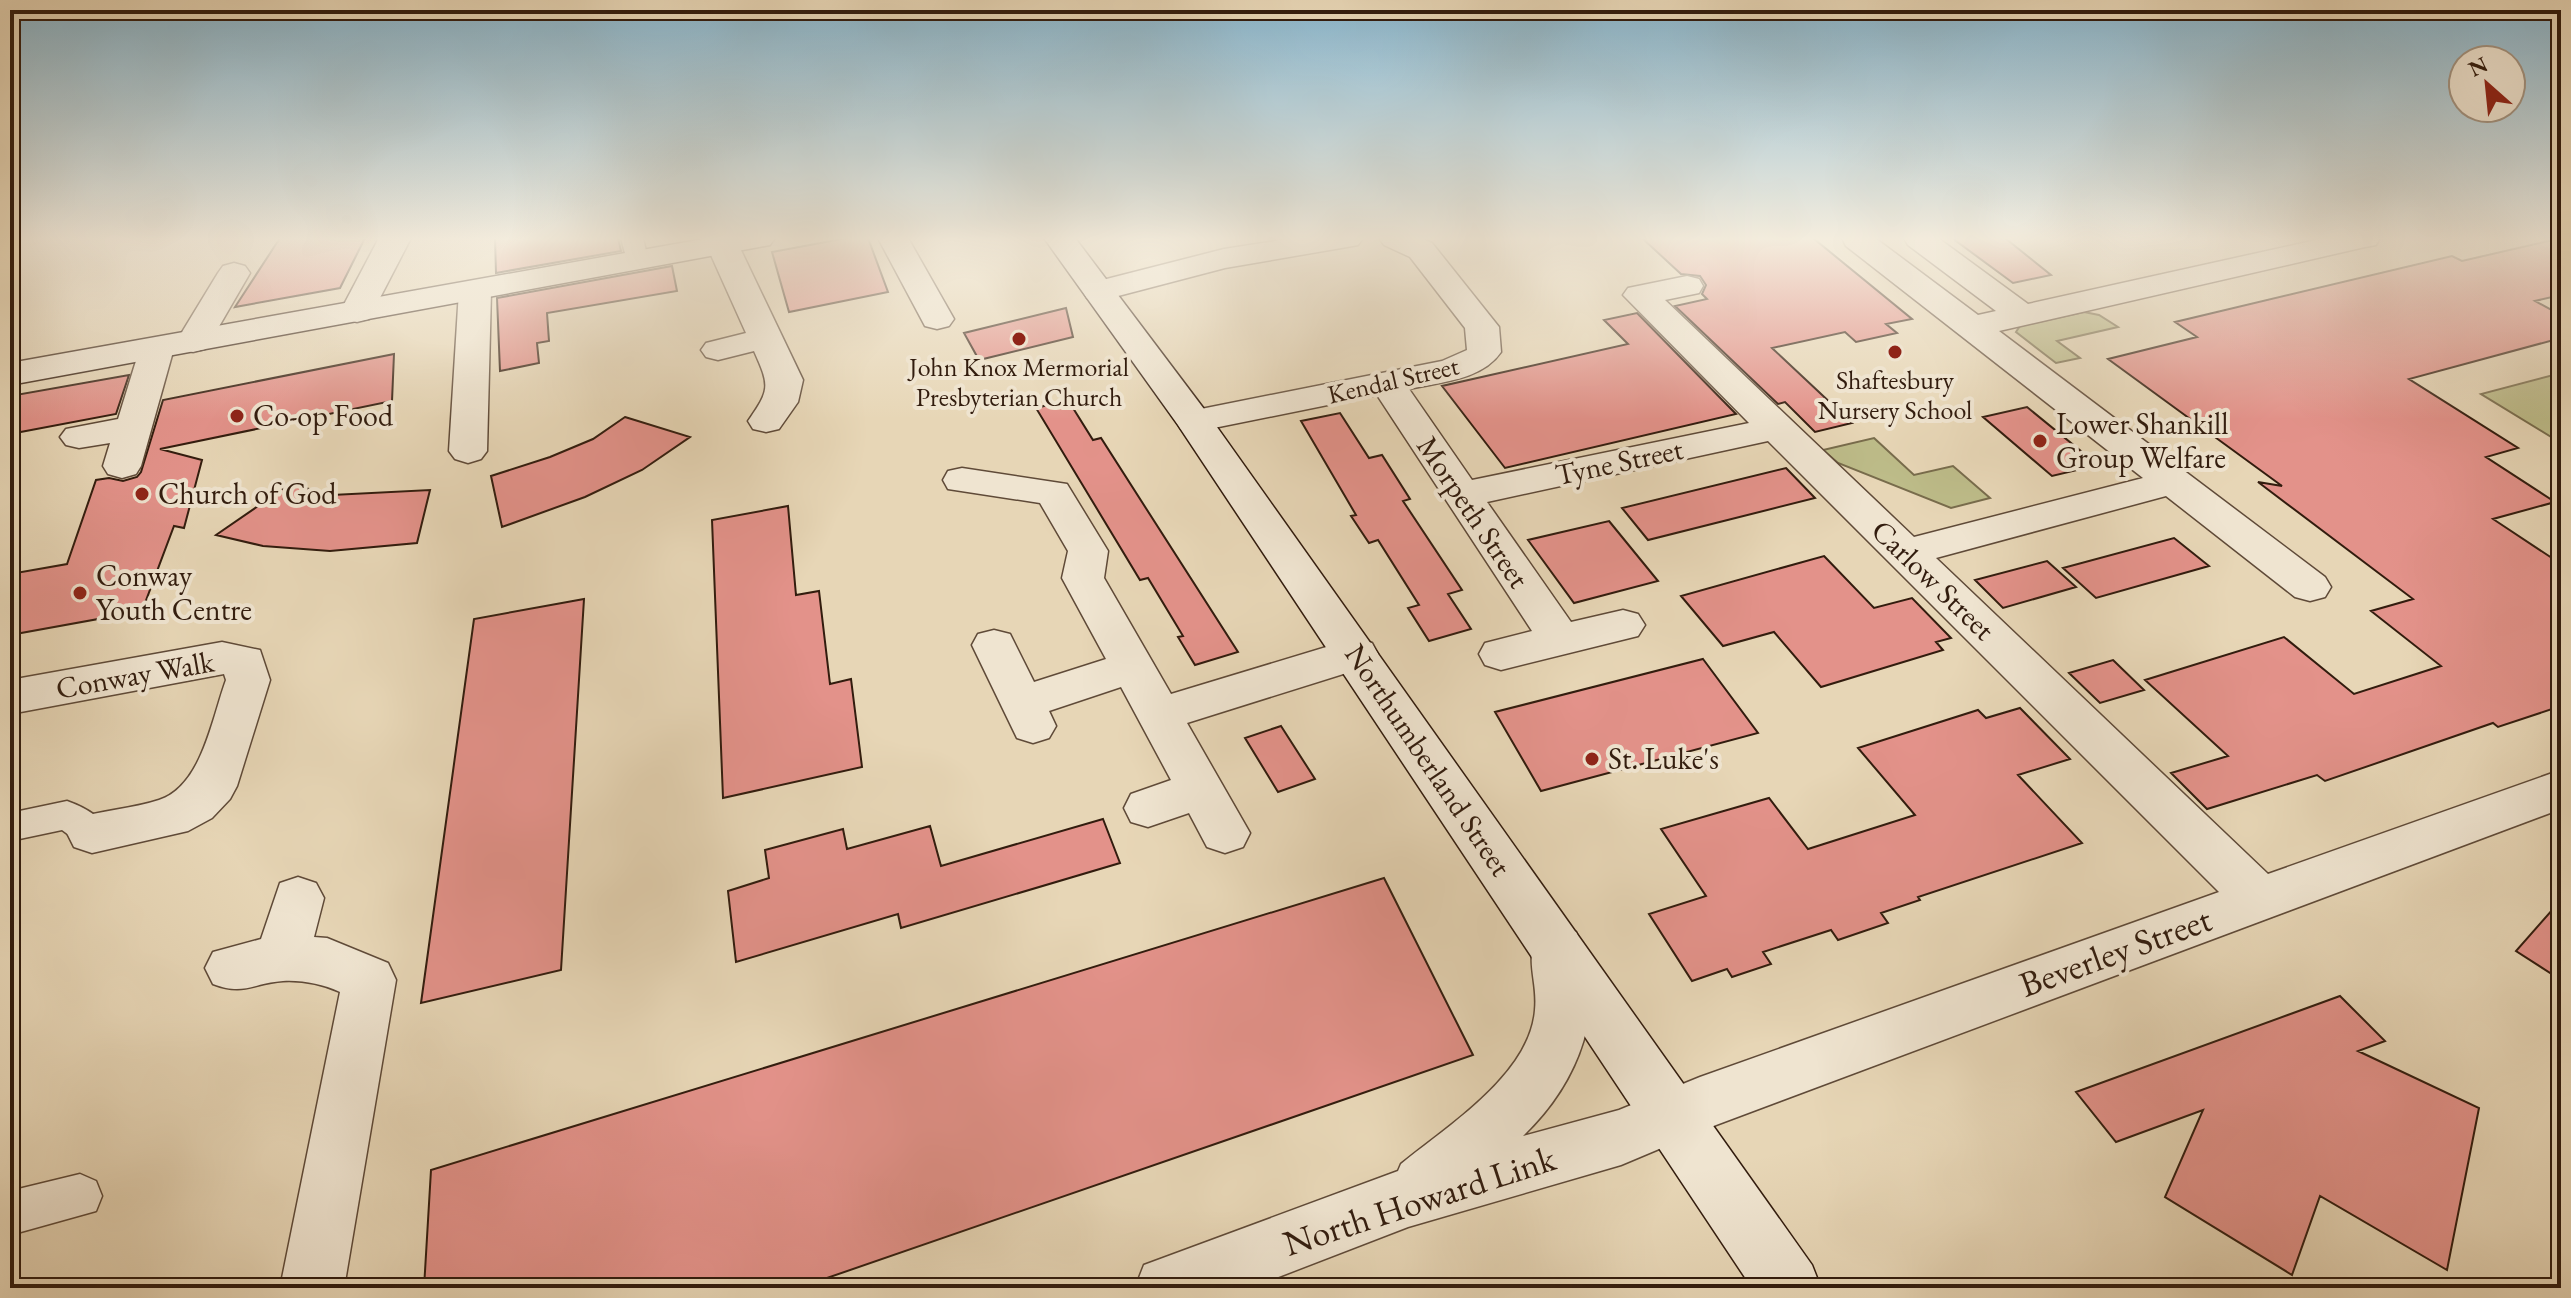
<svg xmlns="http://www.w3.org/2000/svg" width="2571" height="1298" font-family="'EB Garamond',serif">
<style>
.green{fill:#bdbc89;stroke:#786c4c;stroke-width:2}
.building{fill:#e3928a;stroke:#321c0e;stroke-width:2}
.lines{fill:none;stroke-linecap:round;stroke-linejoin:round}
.pedestrian-casing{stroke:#5f4a38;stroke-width:3}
.minor-casing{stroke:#5f4a38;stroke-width:3}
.secondary-casing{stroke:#321c0e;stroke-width:3}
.pedestrian{fill:#efe4d0;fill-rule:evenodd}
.minor{fill:#efe4d0;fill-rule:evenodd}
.secondary{fill:#efe4d0;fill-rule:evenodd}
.poi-dot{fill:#8f2418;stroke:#efe4d0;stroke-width:3}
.labels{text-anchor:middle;stroke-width:8;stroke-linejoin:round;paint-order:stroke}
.far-poi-label{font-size:26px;fill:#321c0e;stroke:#efe4d0}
.far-street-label{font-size:26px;fill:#321c0e;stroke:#efe4d0}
.poi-label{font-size:30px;fill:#321c0e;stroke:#efe4d0;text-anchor:start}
.street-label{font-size:30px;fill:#321c0e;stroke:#efe4d0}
.near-street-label{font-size:36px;fill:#321c0e;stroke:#efe4d0}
</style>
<rect width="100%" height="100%" fill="#e7d6b6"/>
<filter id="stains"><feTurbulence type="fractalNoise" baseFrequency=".0025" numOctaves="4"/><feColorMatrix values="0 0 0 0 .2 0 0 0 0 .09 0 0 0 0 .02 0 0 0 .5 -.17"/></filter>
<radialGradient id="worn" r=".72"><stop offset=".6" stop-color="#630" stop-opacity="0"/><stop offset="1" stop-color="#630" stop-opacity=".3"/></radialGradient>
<!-- green -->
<path class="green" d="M 2084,312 L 2099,315 L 2118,327 L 2057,341 L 2080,358 L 2056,363 L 2016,332 L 2020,326 Z
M 2561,373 L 2561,443 L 2481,394 Z
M 1874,438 L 1914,475 L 1953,466 L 1990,498 L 1951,508 L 1838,463 L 1823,450 Z"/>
<!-- building -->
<path class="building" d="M 280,238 L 365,238 L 340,288 L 235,307 Z
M 495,238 L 618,238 L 621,251 L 496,273 Z
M 847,238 L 868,238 L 888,292 L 789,312 L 772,252 Z
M 1642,238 L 1813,238 L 1912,319 L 1886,324 L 1897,333 L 1856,342 L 1845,332 L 1772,348 L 1852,423 L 1815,432 L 1785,402 L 1778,404 L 1675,306 L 1707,299 L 1702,294 L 1706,285 L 1700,276 L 1681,274 Z
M 1952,238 L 2005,238 L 2051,275 L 2013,283 Z
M 2561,238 L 2561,295 L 2535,301 L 2561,315 L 2561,338 L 2409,379 L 2518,448 L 2486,457 L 2555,502 L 2493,519 L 2561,564 L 2561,706 L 2498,727 L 2493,723 L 2325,781 L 2317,775 L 2207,809 L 2171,773 L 2228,756 L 2145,680 L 2284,637 L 2354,694 L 2441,666 L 2371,611 L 2413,599 L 2258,482 L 2282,486 L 2108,359 L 2197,337 L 2175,322 L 2452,256 L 2462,261 Z
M 672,266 L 677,291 L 547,313 L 549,341 L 537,343 L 539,363 L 500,371 L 497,298 Z
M 1066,308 L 1073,337 L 979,360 L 964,333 Z
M 1637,313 L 1736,414 L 1505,468 L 1442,386 L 1628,344 L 1604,320 Z
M 394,354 L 392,401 L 160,449 L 202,460 L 184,528 L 174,526 L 142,611 L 10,635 L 10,574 L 67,564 L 96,480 L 109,478 L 123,481 L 137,477 L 141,472 L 163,400 Z
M 129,375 L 116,414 L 10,434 L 10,396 Z
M 1068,400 L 1093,440 L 1101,438 L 1238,652 L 1195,665 L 1178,637 L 1183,636 L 1148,578 L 1140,580 L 1036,408 Z
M 2027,407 L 2098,465 L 2052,476 L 1983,417 Z
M 1340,413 L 1369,458 L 1382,455 L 1410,499 L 1403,501 L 1462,590 L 1448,594 L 1471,629 L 1429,641 L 1408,608 L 1419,605 L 1378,540 L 1369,543 L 1351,516 L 1356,515 L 1301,421 Z
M 625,417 L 690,437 L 642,470 L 585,497 L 502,527 L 491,476 L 550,457 L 593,439 Z
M 1786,468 L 1815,498 L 1648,540 L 1622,508 Z
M 290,484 L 332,495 L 430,490 L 417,543 L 330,551 L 263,546 L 216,535 Z
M 788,506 L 796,595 L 819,591 L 830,684 L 851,679 L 862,767 L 723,798 L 712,520 Z
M 1609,521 L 1658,581 L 1574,603 L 1528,540 Z
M 2174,538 L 2209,566 L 2096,598 L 2063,568 Z
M 1824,556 L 1874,608 L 1912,598 L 1951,638 L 1936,642 L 1943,650 L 1821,687 L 1774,632 L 1723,646 L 1681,596 Z
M 2047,561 L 2076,587 L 2003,608 L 1975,580 Z
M 584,599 L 561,970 L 421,1003 L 474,619 Z
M 1703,659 L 1758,733 L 1541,791 L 1495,712 Z
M 2113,660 L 2144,690 L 2100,703 L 2069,673 Z
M 2020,708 L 2070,759 L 2018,775 L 2082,843 L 1918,897 L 1920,900 L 1881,913 L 1888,923 L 1838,940 L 1831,930 L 1763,952 L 1771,964 L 1732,977 L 1727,969 L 1692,981 L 1649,914 L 1706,896 L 1661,829 L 1769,798 L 1808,849 L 1915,815 L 1858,748 L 1978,710 L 1986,718 Z
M 1281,726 L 1315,779 L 1278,792 L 1245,738 Z
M 1103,819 L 1120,863 L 901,928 L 898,914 L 736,962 L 728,891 L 769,878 L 765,850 L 843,829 L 847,849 L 930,826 L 941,866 Z
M 1384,878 L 1473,1055 L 798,1288 L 424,1288 L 431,1170 Z
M 2561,900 L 2561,980 L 2516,951 Z
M 2340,996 L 2385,1041 L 2358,1051 L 2479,1108 L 2447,1270 L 2320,1196 L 2292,1275 L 2165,1197 L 2203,1110 L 2116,1142 L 2076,1092 Z"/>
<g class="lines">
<defs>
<path id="pedestrian" d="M 621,238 L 643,238 L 648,260 L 644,265 L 628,265 Z
M 67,801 C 84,807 102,817 110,833 L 105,843 C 86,849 77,841 62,830 L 10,841 L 10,813 Z
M 80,1174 L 96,1181 L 102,1196 L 96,1211 L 10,1235 L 10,1191 Z"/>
<path id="minor" d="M 379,238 L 411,238 L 369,319 L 357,322 L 345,319 L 340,312 Z
M 711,238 L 733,238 L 738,244 L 803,380 L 798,402 L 779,429 L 766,432 L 753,429 L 748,421 C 770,389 770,387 754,351 L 718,360 L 706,357 L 701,350 L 706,343 L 746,333 L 706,244 Z
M 878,238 L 908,238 L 954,319 L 949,326 L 937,329 L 925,326 Z
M 1294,238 L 1363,238 L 1358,245 L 1347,247 L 1225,268 L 1099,301 L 1087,298 L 1083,291 L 1087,284 L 1224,249 Z
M 1379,238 L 1420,238 L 1432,243 L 1499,327 L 1501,352 C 1482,380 1441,382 1409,389 L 1472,480 L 1749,423 L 1623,295 L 1628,288 L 1687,276 L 1699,279 L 1703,286 L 1699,293 L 1665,300 L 1914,537 L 2143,478 L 1846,246 L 1842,238 L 1875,238 L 1978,315 L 1996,311 L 1908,245 L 1904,238 L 1938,238 L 2028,304 L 2325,238 L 2380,238 L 2376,245 L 2365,247 L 1999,331 L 2325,577 L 2331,587 L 2325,597 L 2310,601 L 2295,597 L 2166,496 L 1936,558 L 2268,874 L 2561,770 L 2561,809 L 1716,1125 L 1621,1165 L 1408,1227 L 1250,1288 L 1135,1288 L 1144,1265 L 1398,1171 L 1401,1164 C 1447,1126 1530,1075 1535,1010 C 1538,980 1524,961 1538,932 L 1557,925 L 1576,932 C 1611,1005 1578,1083 1523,1136 L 1619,1110 L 1700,1077 L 2219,892 L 1768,441 L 1487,502 L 1571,622 L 1623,610 L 1638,614 L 1645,625 L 1638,636 L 1501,670 L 1485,665 L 1479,654 L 1485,643 L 1532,631 L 1377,395 L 1194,432 L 1181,429 L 1176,421 L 1181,413 L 1442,361 L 1467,350 L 1465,328 L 1410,257 L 1384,245 Z
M 234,263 L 245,266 L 250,273 L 210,342 L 205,349 L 193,352 L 181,349 L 176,342 L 218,273 L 223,266 Z
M 475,281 L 487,284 L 491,291 L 487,451 L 481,459 L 468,463 L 455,459 L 449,451 L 459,291 L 463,284 Z
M 157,338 L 169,341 L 174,348 L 141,466 L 136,474 L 122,478 L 108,474 L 103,466 L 110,443 L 79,448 L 66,445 L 60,437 L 66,429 L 118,419 L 140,348 L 145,341 Z
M 962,468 L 1067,484 L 1108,551 L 1104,578 L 1171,694 L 1356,638 L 1372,643 L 1378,654 L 1372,665 L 1187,723 L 1250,833 L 1243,847 L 1225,853 L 1207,847 L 1189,813 L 1148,827 L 1131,822 L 1124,808 L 1131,794 L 1171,780 L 1121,687 L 1049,711 L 1056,726 L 1049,738 L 1033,743 L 1017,738 L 972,645 L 978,634 L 994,630 L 1010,634 L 1034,682 L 1106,659 L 1062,578 L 1068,551 L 1040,503 L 948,489 L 943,480 L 948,471 Z
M 222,642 L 260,650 L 270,680 L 237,786 L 230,799 L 212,818 L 188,831 L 92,853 L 74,847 L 67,833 L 74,819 C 102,810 132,809 159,800 C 202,786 212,718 226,680 L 224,674 L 10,714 L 10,680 Z
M 298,877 L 316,883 L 324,898 L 314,937 L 327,938 L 388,963 L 396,980 L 344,1288 L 280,1288 L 340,992 C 322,984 303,980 283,981 C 253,983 244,996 213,984 L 205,968 L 213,952 L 261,939 L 280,883 Z"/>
<path id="secondary" d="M 709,238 L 775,238 L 770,245 L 759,247 L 10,385 L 10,363 Z
M 1044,238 L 1075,238 L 1207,413 L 1812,1265 L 1821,1288 L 1752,1288 L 1178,425 Z"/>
</defs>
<!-- pedestrian casing -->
<use href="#pedestrian" class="pedestrian-casing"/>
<!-- minor casing -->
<use href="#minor" class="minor-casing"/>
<!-- secondary casing -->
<use href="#secondary" class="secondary-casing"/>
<!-- pedestrian -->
<use href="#pedestrian" class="pedestrian"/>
<!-- minor -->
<use href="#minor" class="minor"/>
<!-- secondary -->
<use href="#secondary" class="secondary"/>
</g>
<!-- sky -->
<linearGradient id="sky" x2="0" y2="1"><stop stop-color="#88b6ce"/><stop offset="0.57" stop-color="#f4edde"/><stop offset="1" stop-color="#f4edde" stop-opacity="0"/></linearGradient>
<rect width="2571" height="419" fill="url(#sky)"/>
<!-- markers -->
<g class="poi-dot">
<circle cx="1019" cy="339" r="8"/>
<circle cx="1895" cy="352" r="8"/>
<circle cx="237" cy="416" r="8"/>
<circle cx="2040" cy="441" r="8"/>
<circle cx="142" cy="494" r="8"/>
<circle cx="80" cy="593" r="8"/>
<circle cx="1592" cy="759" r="8"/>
</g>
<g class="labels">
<!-- far-poi labels -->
<g class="far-poi-label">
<text x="1019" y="376">John Knox Mermorial<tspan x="1019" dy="30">Presbyterian Church</tspan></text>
<text x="1895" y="389">Shaftesbury<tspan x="1895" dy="30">Nursery School</tspan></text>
</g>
<!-- far-street labels -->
<g class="far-street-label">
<text transform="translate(1393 380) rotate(-13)" y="9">Kendal Street</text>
</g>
<!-- poi labels -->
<g class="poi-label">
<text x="253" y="426">Co-op Food</text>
<text x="2056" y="434">Lower Shankill<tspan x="2056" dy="34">Group Welfare</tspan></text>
<text x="158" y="504">Church of God</text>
<text x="96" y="586">Conway<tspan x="96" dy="34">Youth Centre</tspan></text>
<text x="1608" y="769">St. Luke's</text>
</g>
<!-- street labels -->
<g class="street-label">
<text transform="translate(1619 462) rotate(-12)" y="10">Tyne Street</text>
<text transform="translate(1473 512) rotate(56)" y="10">Morpeth Street</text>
<text transform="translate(1933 580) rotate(44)" y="10">Carlow Street</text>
<text transform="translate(135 675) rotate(-10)" y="10">Conway Walk</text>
<text transform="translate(1428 760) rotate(56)" y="10">Northumberland Street</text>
</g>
<!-- near-street labels -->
<g class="near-street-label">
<text transform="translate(2115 951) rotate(-20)" y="13">Beverley Street</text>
<text transform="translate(1419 1200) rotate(-18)" y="13">North Howard Link</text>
</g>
</g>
<!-- margin -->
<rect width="2571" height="1298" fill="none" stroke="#e7d6b6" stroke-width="40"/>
<rect x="12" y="12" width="2547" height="1274" fill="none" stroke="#321c0e" stroke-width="4"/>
<rect x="20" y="20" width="2531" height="1258" fill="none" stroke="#321c0e" stroke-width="2"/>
<!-- north arrow -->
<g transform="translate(2487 84) rotate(333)"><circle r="38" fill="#efe4d0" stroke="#a39482" stroke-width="2"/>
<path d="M0-6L14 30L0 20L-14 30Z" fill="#8f2418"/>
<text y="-12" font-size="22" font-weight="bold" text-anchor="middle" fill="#321c0e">N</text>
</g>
<rect width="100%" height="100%" filter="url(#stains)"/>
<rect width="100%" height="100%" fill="url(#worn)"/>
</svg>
